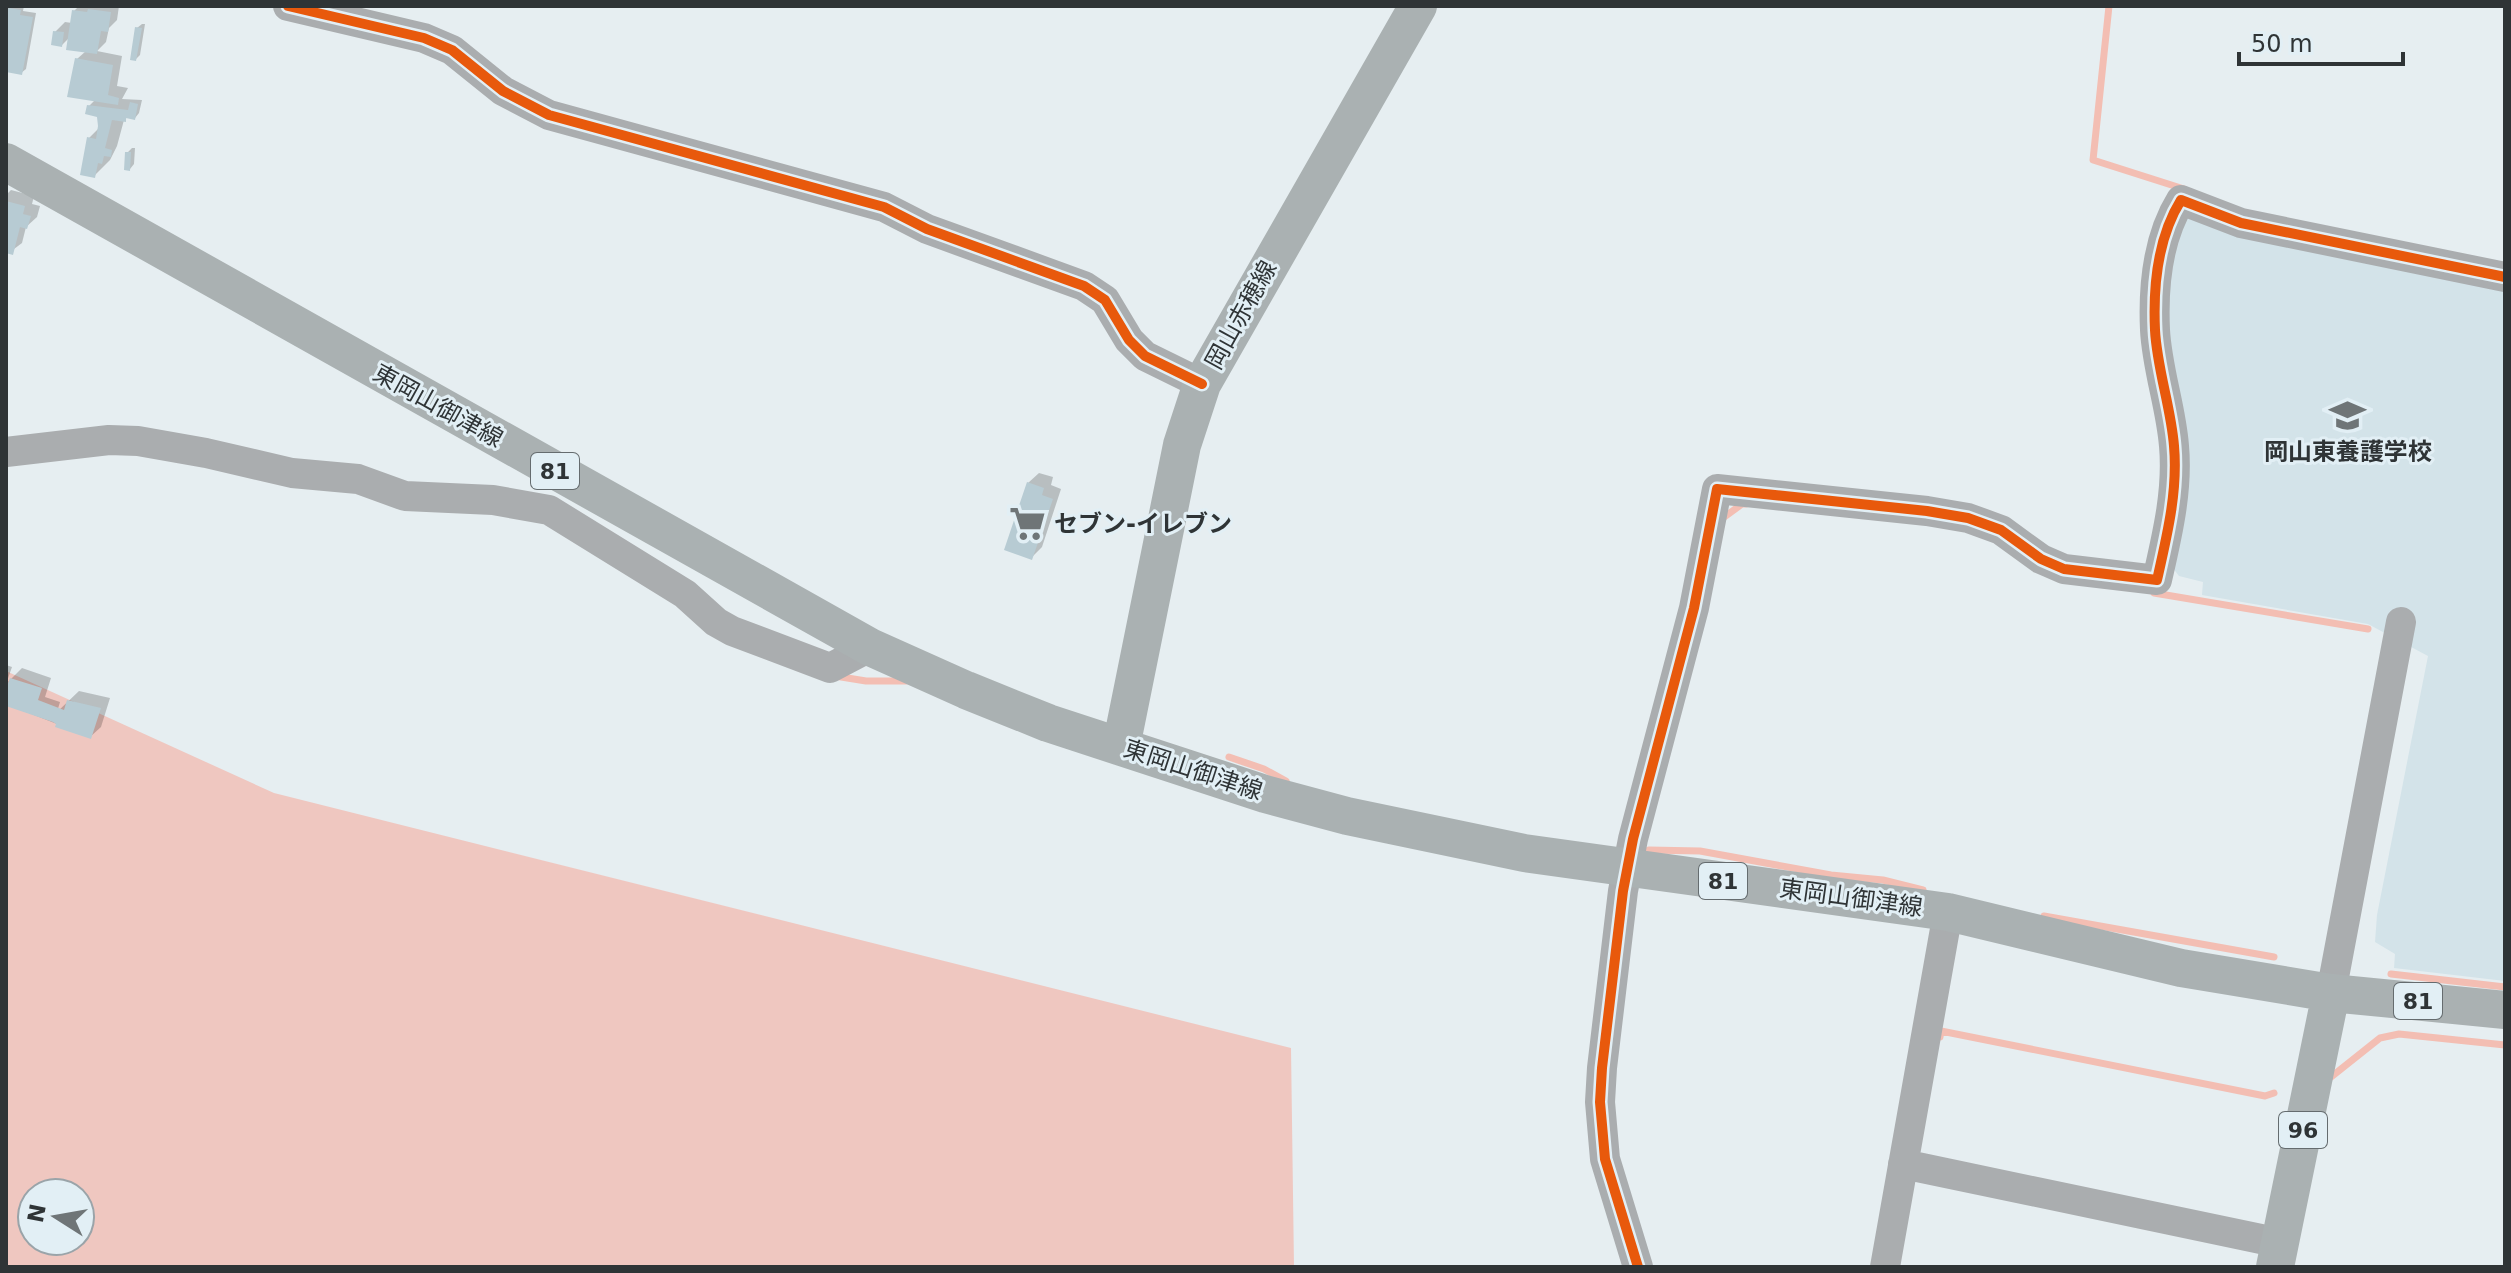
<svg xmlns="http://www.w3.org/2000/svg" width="2511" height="1273" font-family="'DejaVu Sans','Noto Sans JP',sans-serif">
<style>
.built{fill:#d3e3e9}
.forest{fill:#efc7c0;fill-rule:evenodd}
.shadow{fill:#0003}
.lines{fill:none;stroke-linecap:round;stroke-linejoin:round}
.stream{stroke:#f3beb3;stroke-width:7}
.building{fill:#b7cbd3}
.minor{stroke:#aaadaf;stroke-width:30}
.major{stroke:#aab1b2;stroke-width:38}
.cycleway-casing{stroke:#e2eff5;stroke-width:15}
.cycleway{stroke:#e8590c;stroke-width:10}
.labels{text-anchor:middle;stroke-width:6;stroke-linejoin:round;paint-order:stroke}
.shield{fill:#e2eff5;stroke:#656c6f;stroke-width:2}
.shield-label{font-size:22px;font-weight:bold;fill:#2f3436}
.street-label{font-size:24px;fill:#2f3436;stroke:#e2eff5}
.poi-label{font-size:24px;font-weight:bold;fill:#2f3436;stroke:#e2eff5}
</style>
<rect width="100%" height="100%" fill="#e6eef1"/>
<!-- built -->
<path class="built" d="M 2196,212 L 2505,288 L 2505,981 L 2394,968 L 2395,954 L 2375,942 L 2377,915 L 2428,656 L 2368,624 L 2202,595 L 2203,582 L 2179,576 L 2169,563 L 2164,330 L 2174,224 Z"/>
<!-- forest -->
<path class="forest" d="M 6,671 L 274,793 L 1291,1048 L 1294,1267 L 6,1267 ZM 32,1193 L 80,1193 L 80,1241 L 32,1241 Z"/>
<!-- shadow -->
<path class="shadow" d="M 13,6 L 24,6 L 23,11 L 36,13 L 26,69 L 21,73 L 6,70 L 6,7 Z
M 79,6 L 119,6 L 117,20 L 109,28 L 106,42 L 97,51 L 122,56 L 117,86 L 128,88 L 122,99 L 142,100 L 139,113 L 135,118 L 129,116 L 124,120 L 117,146 L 110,160 L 94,176 L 89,138 L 100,127 L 99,118 L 89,106 L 95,100 L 77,59 L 86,51 L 70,37 L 62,45 L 55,32 L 65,22 L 72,23 L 74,11 Z
M 142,24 L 145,24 L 140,55 L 136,59 L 137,28 Z
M 132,148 L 135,148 L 134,164 L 130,169 L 127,153 Z
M 11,190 L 34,196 L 32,204 L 40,206 L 37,217 L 26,227 L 22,243 L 6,255 L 6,195 Z
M 1039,473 L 1053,477 L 1051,485 L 1061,489 L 1042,547 L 1032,557 L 1028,483 Z
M 6,665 L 12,667 L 6,684 L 22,668 L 51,678 L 45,697 L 60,702 L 57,712 L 79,691 L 110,698 L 101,727 L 90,737 L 6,704 L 11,680 L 6,685 Z"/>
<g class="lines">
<!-- stream -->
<path class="stream" d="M 2109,6 L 2093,160 L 2184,189
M 1723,518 L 1742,504 L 1746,504
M 2154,593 L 2368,629
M 835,676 L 866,681 L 906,681
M 1229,757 L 1264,769 L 1286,781
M 1649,850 L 1700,851 L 1831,875 L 1883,880 L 1923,890
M 2044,916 L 2274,957
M 2391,974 L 2505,987
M 1940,1037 L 1941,1031 L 2265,1096 L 2274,1093
M 2331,1077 L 2380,1038 L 2399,1034 L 2505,1045"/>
</g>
<!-- building -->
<path class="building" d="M 9,8 L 21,10 L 20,15 L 33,17 L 22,75 L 6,72 L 6,12 Z
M 88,9 L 111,12 L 108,32 L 101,31 L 97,54 L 66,50 L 72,10 L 87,12 Z
M 135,27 L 142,28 L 136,61 L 130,60 Z
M 53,31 L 64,32 L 62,47 L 51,45 Z
M 75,58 L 113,65 L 108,95 L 119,98 L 118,105 L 67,97 Z
M 130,102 L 138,104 L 135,120 L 126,118 L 126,122 L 112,120 L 105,148 L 112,150 L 111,157 L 104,156 L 102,164 L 98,163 L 95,178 L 80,175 L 87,137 L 96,139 L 98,126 L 97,117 L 85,114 L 87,105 L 128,110 Z
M 125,152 L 131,152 L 130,171 L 124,170 Z
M 6,201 L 25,206 L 23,214 L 31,216 L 27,229 L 20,227 L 13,255 L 6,253 Z
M 1027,482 L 1044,488 L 1042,495 L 1053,499 L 1032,560 L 1004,550 Z
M 10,678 L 42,688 L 38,700 L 64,710 L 67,700 L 101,708 L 91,739 L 55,727 L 56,724 L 53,722 L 6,706 L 6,689 Z"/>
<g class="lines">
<!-- minor -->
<path class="minor" d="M 288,6 L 424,38 L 452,50 L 503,91 L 549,115 L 884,207 L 927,229 L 1084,286 L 1105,300 L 1129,340 L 1145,356 L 1202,384
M 6,452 L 109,440 L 138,441 L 206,453 L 292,473 L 358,479 L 405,496 L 493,500 L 549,510 L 685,594 L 716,622 L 732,631 L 830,668 L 870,647
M 2331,993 L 2401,622
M 1903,1164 L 2280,1243
M 1638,1267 L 1605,1159 L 1600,1102 L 1602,1068 L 1623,891 L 1633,839 L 1694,608 L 1717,489 L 1927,511 L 1968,518 L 2001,530 L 2041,559 L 2064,569 L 2157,580 C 2167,536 2178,491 2174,446 C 2171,407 2157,369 2155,330 C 2153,286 2158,237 2181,200 L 2241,223 L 2505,277
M 1885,1267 L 1948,912"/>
<!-- major -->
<path class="major" d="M 6,162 L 870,647 L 966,690 L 1048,723 L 1265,794 L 1347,816 L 1524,853 L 1948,912 L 2181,968 L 2331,993 L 2505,1010
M 1121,747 L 1182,445 L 1202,384 L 1418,6
M 2275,1267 L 2331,993"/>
<defs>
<path id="cycleway" d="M 288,6 L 424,38 L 452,50 L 503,91 L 549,115 L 884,207 L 927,229 L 1084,286 L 1105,300 L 1129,340 L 1145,356 L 1202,384
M 1638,1267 L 1605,1159 L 1600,1102 L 1602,1068 L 1623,891 L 1633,839 L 1694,608 L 1717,489 L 1927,511 L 1968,518 L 2001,530 L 2041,559 L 2064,569 L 2157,580 C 2167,536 2178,491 2174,446 C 2171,407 2157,369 2155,330 C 2153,286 2158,237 2181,200 L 2241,223 L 2505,277"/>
</defs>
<!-- cycleway casing -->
<use href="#cycleway" class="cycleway-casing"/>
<!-- cycleway -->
<use href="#cycleway" class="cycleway"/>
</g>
<!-- icons -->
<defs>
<symbol id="school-bare" viewBox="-9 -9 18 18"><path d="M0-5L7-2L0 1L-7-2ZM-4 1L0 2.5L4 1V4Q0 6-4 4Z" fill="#6f7577" stroke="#e2eff5" stroke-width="2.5" paint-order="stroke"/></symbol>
<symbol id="supermarket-bare" viewBox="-9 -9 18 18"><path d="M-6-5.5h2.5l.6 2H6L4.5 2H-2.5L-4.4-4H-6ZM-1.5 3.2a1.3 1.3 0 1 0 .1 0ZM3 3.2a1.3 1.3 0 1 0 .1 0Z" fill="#6f7577" stroke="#e2eff5" stroke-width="2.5" paint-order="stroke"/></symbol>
</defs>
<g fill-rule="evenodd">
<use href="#school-bare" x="2322" y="390" width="51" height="51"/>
<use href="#supermarket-bare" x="1002" y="498" width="51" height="51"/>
</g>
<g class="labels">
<!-- shield labels -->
<g class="shield">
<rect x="531" y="453" width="48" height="36" rx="6"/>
<rect x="1699" y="863" width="48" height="36" rx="6"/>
<rect x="2394" y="983" width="48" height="36" rx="6"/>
<rect x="2279" y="1112" width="48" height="36" rx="6"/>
</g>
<g class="shield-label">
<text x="555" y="479">81</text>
<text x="1723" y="889">81</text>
<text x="2418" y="1009">81</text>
<text x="2303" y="1138">96</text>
</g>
<!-- street labels -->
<g class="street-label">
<text transform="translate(1241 315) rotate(-61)" y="8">岡山赤穂線</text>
<text transform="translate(438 406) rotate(29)" y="8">東岡山御津線</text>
<text transform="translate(1193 770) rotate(18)" y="8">東岡山御津線</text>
<text transform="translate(1851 898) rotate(8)" y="8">東岡山御津線</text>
</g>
<!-- poi labels -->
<g class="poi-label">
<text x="2348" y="460">岡山東養護学校</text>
<text x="1054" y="532" text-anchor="start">セブン-イレブン</text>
</g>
</g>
<!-- border -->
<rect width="2511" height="1273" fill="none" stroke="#2f3436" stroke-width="16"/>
<!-- north arrow -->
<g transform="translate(56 1217) rotate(281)"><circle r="38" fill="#e2eff5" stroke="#9aa4a9" stroke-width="2"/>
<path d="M0-6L14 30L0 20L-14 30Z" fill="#6f7577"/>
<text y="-12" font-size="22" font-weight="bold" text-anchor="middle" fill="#2f3436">N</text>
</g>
<!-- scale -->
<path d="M2239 52v12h164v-12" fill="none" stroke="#2f3436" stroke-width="4"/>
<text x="2251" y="52" font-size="24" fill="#2f3436" stroke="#e2eff5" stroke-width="6" paint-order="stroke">50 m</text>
</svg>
